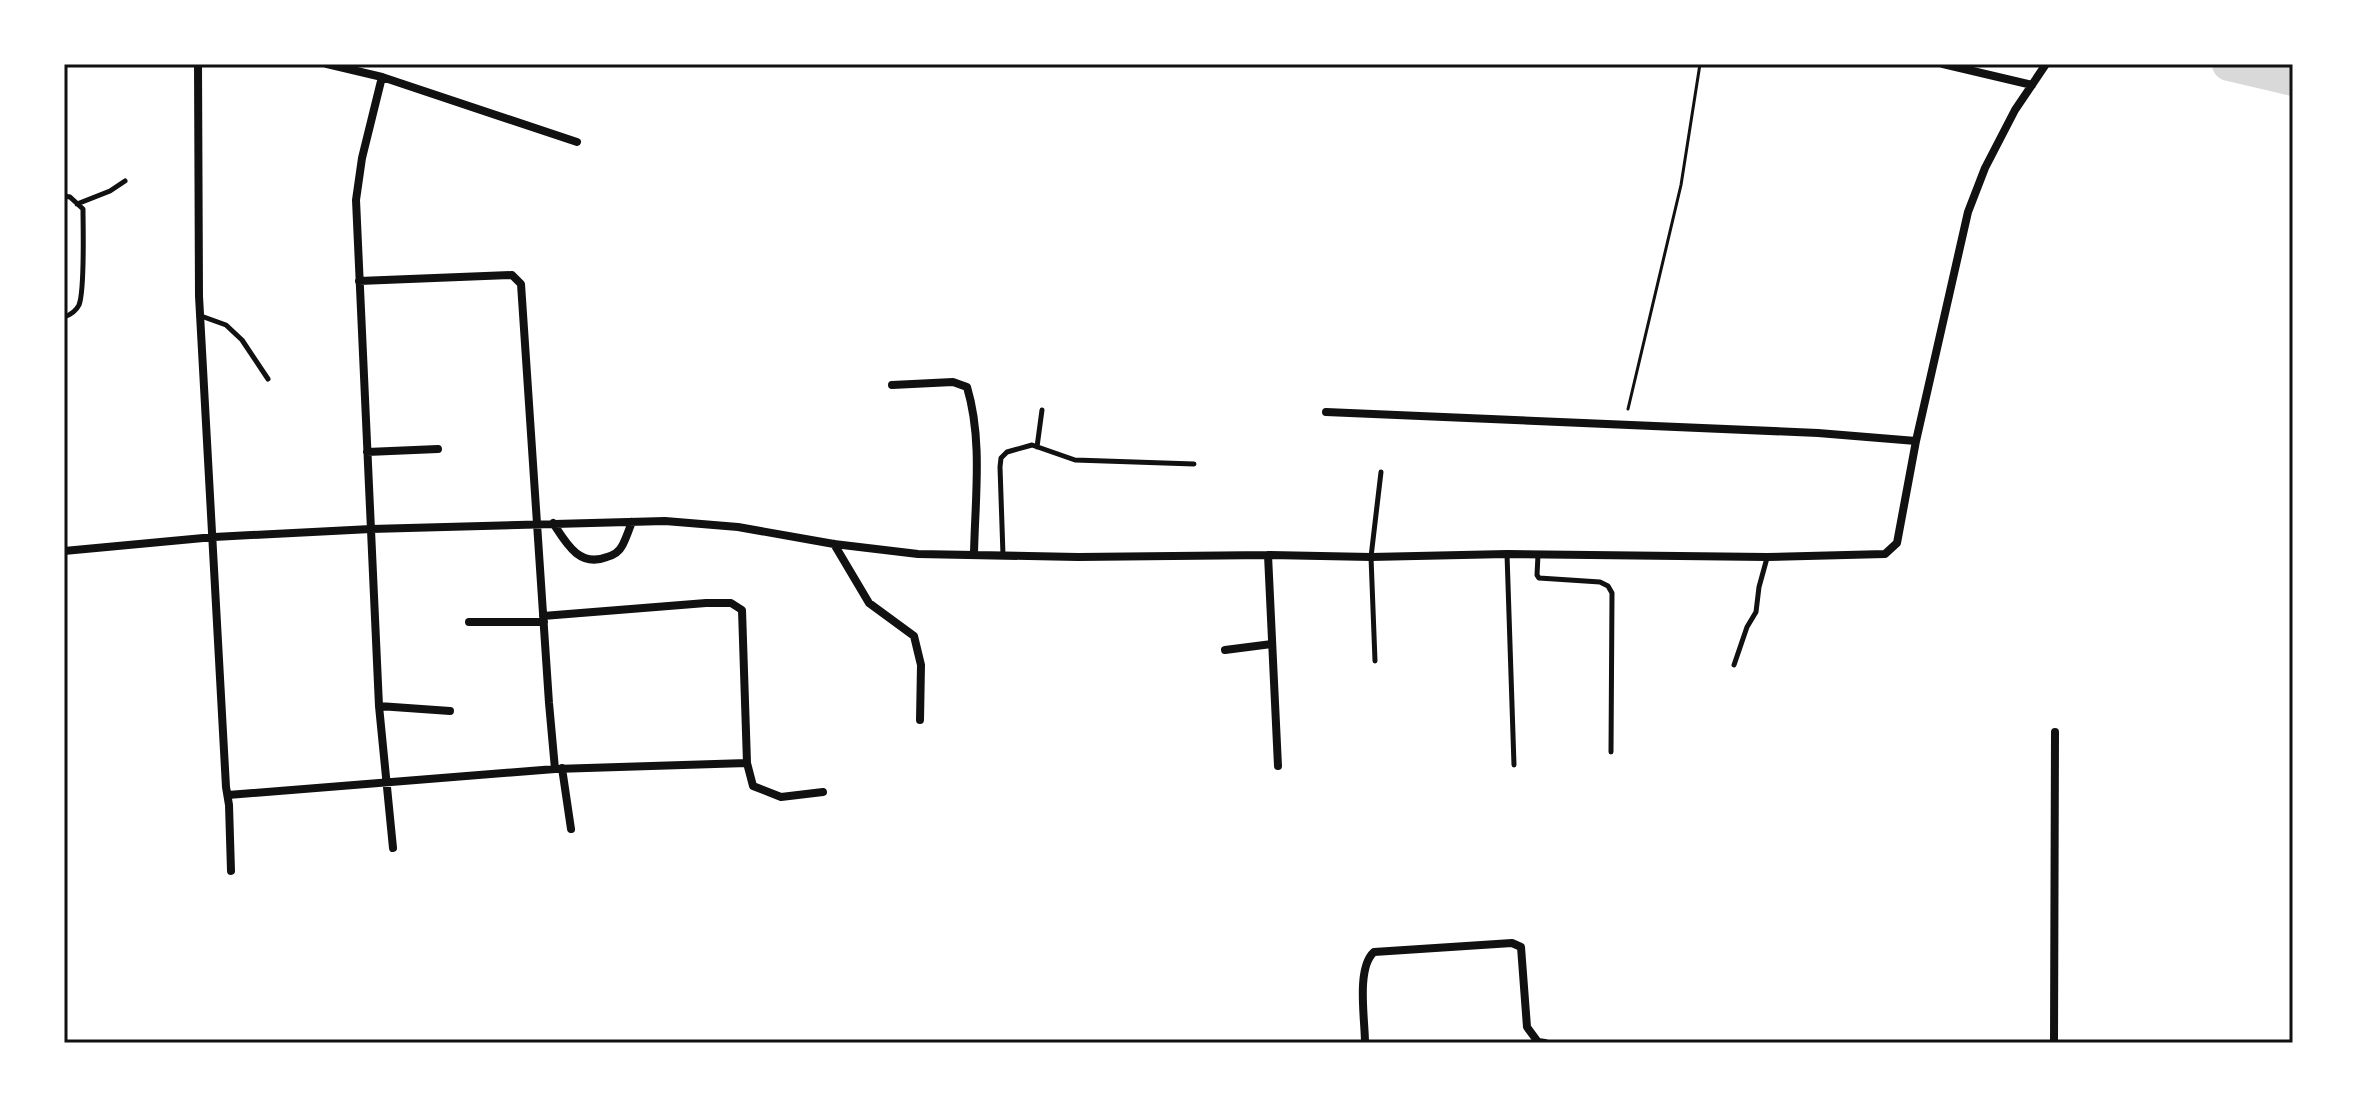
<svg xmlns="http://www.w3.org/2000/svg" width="2357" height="1107" font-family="'Nunito Sans',sans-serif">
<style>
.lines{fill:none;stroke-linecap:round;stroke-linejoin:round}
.river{stroke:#d9d9d9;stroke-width:34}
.path{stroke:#111;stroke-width:3}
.service{stroke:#111;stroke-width:5}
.minor{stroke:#111;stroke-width:8}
.neatline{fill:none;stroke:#111;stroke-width:3}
</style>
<rect width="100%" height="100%" fill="#fff"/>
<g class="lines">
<!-- river -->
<path class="river" d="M 2229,64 L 2293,79"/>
<!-- path -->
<path class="path" d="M 1628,409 L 1681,185 L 1700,64"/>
<!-- service -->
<path class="service" d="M 64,196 L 70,197 L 83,209 C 83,229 85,290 79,305 C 76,311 70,315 64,317
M 77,204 L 110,191 L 125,181
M 201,316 L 226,325 L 242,340 L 268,379
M 1037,447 L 1042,410
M 1507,554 L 1514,765
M 1003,555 L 1000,467 L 1001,458 L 1007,452 L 1032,445 L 1075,460 L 1194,464
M 1538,555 L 1537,575 L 1539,578 L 1600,582 L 1608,586 L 1612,593 L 1611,752
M 1375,661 L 1371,557 L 1381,472
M 1734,665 L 1747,627 L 1756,612 L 1759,587 L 1767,558"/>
<!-- minor -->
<path class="minor" d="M 198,64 L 199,296 L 226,787 L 229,805 L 231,871
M 327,64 L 382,77 L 577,142
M 1943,64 L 2032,85
M 382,77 L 362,158 L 356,200 L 379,706 L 393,848
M 359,281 L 512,275 L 521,284 L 549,703 L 555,769
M 892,385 L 953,382 L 967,387 C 983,440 975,499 974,554
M 1326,412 L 1818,433 L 1916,441
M 367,452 L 438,449
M 553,523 C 566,543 579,568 607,557 C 614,555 619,552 622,546 C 626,539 629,529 632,522
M 834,544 L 869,603 L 914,636 L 921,665 L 920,720
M 64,551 L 214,537 L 371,529 L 665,521 L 738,527 L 834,544 L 918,554 L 1078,557 L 1268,555 L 1371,557 L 1507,554 L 1767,557 L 1885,554 L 1897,543 L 1916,441 L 1968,212 L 1985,168 L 2015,110 L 2046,64
M 1268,555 L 1278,766
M 543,616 L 706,603 L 731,603 L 742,610 L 747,763 L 753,786 L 781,797 L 823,792
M 469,622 L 544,622
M 1225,650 L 1272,644
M 379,706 L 450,711
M 562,768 L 571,829
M 228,795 L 555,769 L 747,763
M 1365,1043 C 1365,1019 1356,968 1374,952 L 1512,943 L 1521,947 L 1527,1027 L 1538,1042 L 1545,1043
M 2054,1043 L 2055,732"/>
</g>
<!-- border -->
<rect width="2357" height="1107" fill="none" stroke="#ffffff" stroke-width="132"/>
<rect x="66" y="66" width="2225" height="975" class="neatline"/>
</svg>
